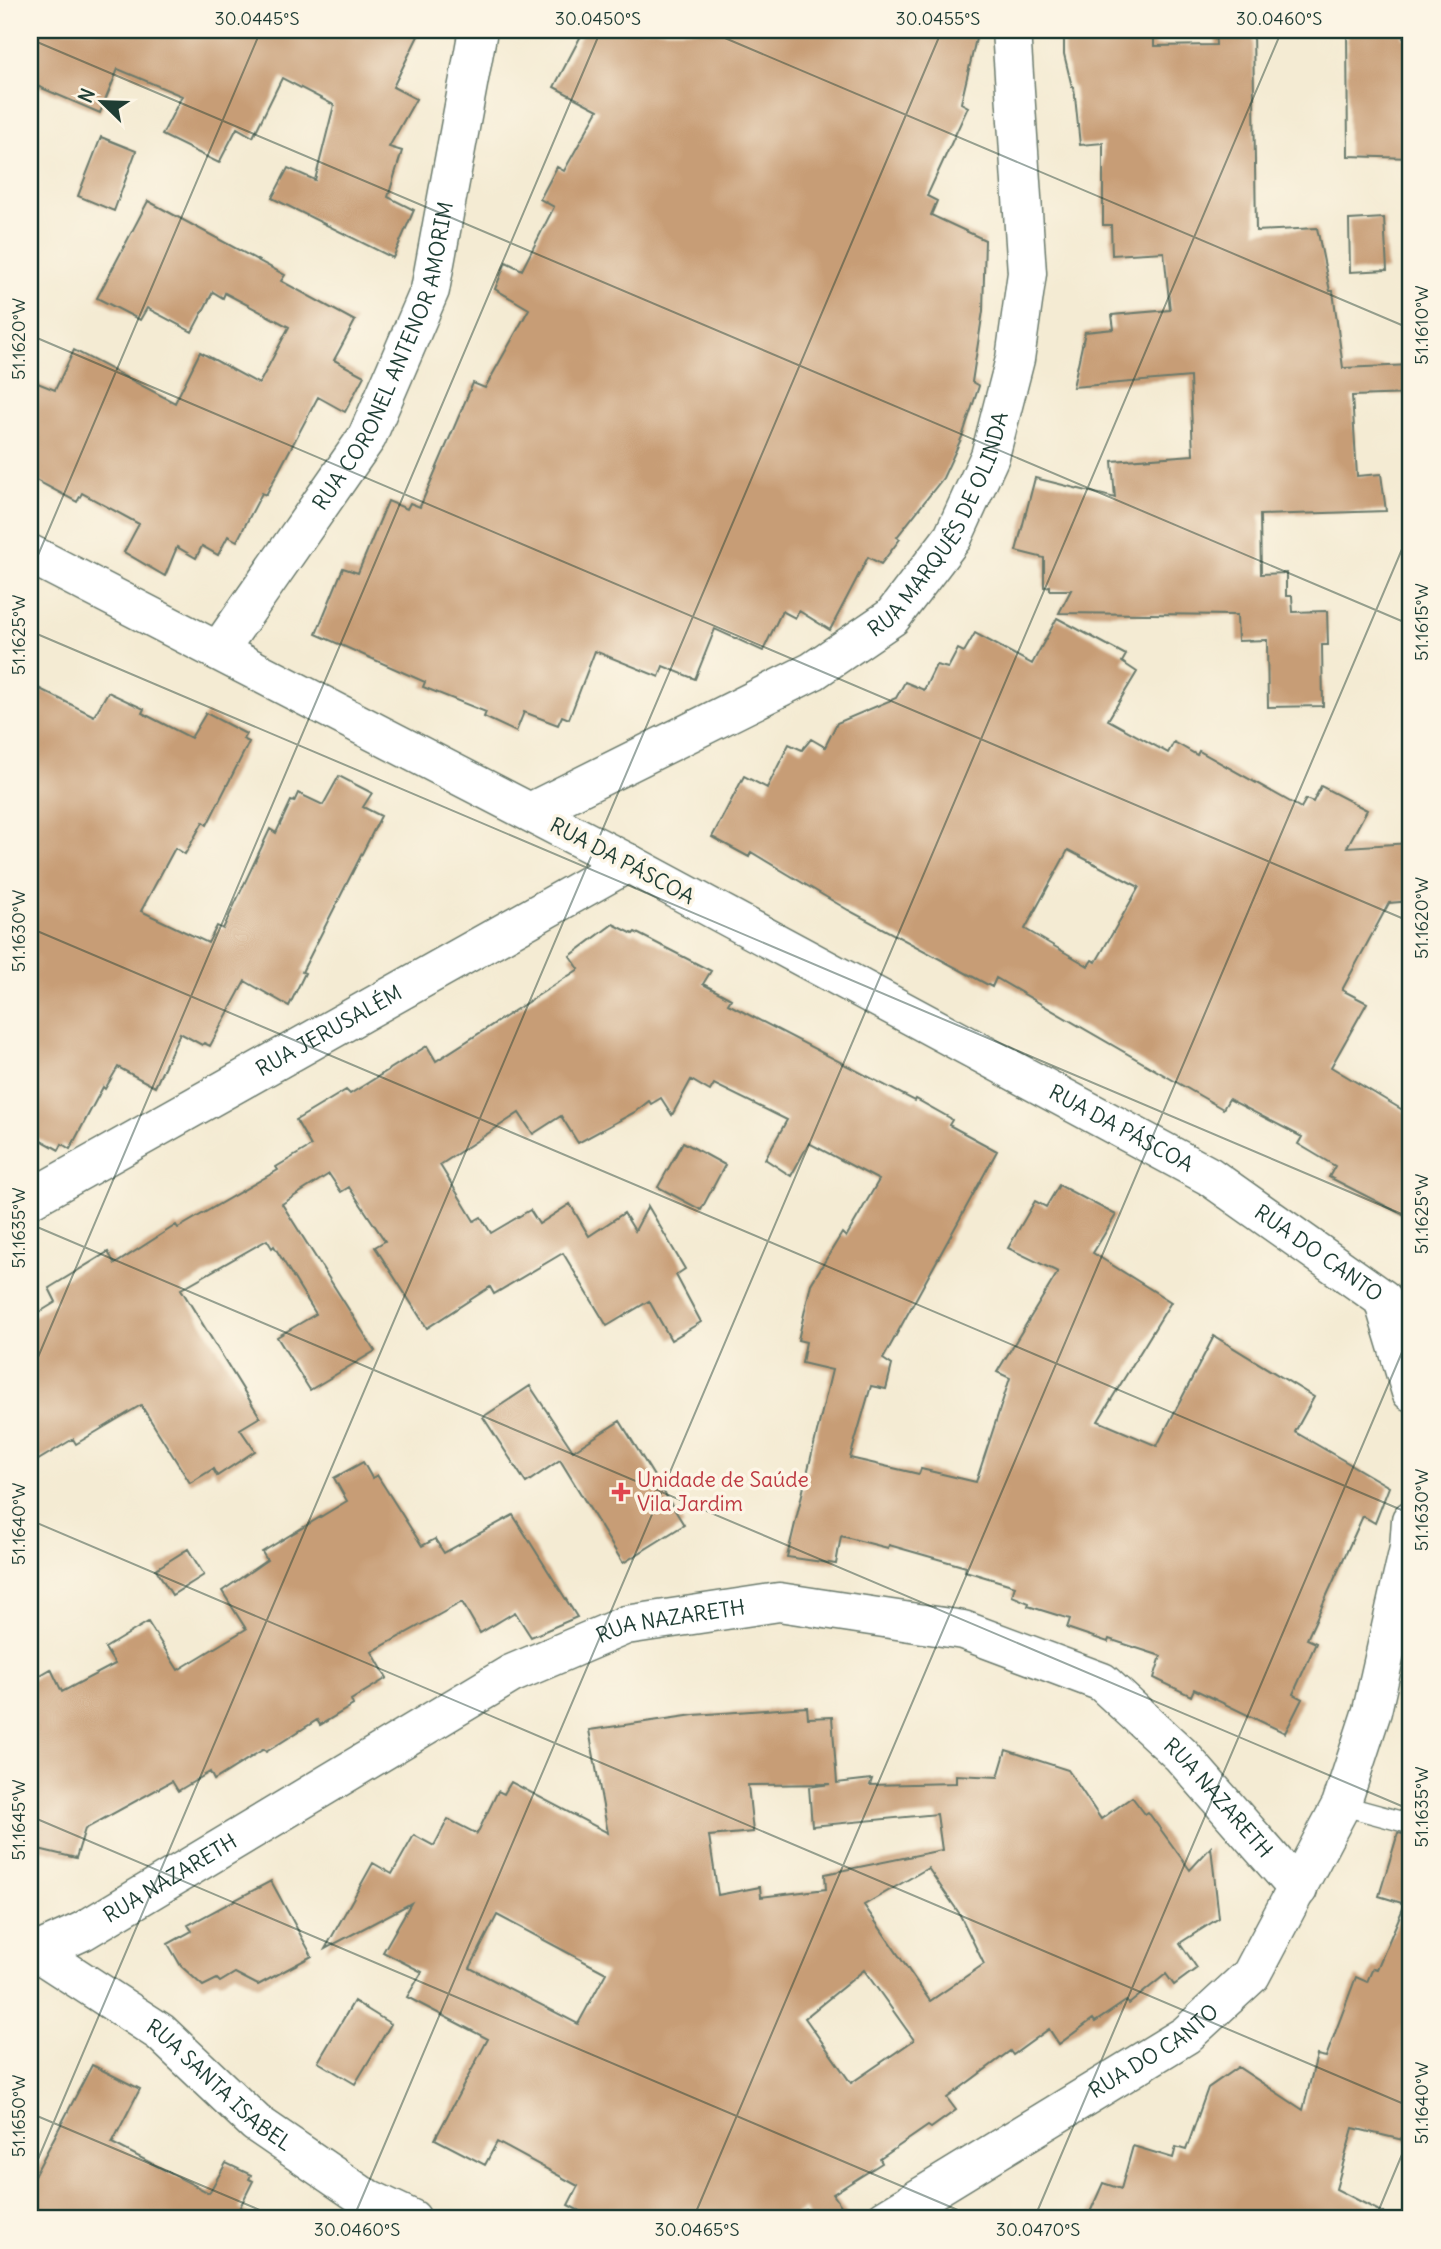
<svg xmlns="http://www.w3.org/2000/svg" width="1441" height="2249" font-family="Delius,sans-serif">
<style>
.building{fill:#c79d76;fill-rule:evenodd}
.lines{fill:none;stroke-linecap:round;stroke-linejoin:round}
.lane-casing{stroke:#6a7a6c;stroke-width:22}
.street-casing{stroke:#6a7a6c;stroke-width:41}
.secondary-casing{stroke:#6a7a6c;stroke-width:41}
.lane{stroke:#fff;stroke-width:19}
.street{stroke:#fff;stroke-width:38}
.secondary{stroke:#fff;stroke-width:38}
.ticks{fill:none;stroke:#1f3d34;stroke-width:2;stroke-opacity:0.45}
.health-dot{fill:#e0444e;stroke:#fcf5e5;stroke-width:2.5}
.labels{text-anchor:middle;stroke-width:7;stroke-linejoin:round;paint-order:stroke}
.street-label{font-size:21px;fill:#1f3d34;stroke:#fcf5e5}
.health-label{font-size:21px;fill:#be3a42;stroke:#fcf5e5;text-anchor:start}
.neatline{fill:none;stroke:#1f3d34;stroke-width:2.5}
.ticks-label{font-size:18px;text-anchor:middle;fill:#1f3d34}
</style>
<rect width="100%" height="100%" fill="#fcf5e5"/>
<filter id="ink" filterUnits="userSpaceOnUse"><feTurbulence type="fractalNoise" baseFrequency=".0143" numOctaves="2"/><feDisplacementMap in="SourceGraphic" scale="14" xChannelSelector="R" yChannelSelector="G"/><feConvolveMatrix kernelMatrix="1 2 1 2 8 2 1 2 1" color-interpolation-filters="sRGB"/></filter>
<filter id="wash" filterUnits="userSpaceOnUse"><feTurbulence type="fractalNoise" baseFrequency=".00686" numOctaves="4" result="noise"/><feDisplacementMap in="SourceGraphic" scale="28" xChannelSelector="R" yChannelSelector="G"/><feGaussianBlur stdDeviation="1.57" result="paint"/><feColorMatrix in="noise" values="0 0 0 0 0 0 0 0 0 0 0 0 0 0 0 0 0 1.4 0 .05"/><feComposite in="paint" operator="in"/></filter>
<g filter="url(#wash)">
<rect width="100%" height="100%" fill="#f4ebd3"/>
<g id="blocks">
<!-- building -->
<path class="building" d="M 30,30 L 421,30 L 393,87 L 416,99 L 389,147 L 402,151 L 388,197 L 414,210 L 393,258 L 272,198 L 288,168 L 315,180 L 334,105 L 282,78 L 253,137 L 237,128 L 219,163 L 162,135 L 182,96 L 118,69 L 100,113 L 30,83 Z
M 584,30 L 978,30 L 961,103 L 968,107 L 927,196 L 937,201 L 931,215 L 985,240 L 983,311 L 972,382 L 979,386 L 962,437 L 943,478 L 897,537 L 900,539 L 881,564 L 868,557 L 830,630 L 799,611 L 795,618 L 782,611 L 763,651 L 715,629 L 695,679 L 663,666 L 659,677 L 595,651 L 569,719 L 562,716 L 558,725 L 524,712 L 516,732 L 484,717 L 486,712 L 423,687 L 425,682 L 316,634 L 343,568 L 358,573 L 388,501 L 407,509 L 410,503 L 420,507 L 473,383 L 485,388 L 529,309 L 495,289 L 506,262 L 522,270 L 554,207 L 540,199 L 557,167 L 564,171 L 598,110 L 554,87 Z
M 1064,30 L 1154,30 L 1154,46 L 1216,45 L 1215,30 L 1253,30 L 1256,231 L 1317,228 L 1330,291 L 1333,291 L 1343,368 L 1411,365 L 1411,394 L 1352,396 L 1357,476 L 1381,474 L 1386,511 L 1260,515 L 1261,574 L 1286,573 L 1286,596 L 1292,596 L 1293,612 L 1327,611 L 1328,645 L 1322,645 L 1323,706 L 1268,707 L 1267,640 L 1238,641 L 1237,615 L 1059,613 L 1071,590 L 1050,590 L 1050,586 L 1044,587 L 1044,558 L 1016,551 L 1035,478 L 1115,498 L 1112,461 L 1193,455 L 1190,377 L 1073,387 L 1085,332 L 1114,329 L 1112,315 L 1170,310 L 1164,252 L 1112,255 L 1111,225 L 1103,225 L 1103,143 L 1080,145 L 1074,87 L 1072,87 L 1064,54 Z
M 1347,30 L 1403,30 L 1403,38 L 1411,38 L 1411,158 L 1348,156 Z
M 101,137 L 136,151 L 114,211 L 78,196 Z
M 148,201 L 285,275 L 281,281 L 355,321 L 334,360 L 364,376 L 345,412 L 318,397 L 266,495 L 262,493 L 237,541 L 228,536 L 218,555 L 202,546 L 196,558 L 177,547 L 165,576 L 124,552 L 139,524 L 82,493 L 77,502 L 30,477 L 30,380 L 55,390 L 74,350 L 175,403 L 200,352 L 259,384 L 289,327 L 225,293 L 223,298 L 213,292 L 192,332 L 147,308 L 140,320 L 97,298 Z
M 1384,218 L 1387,270 L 1350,272 L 1349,220 Z
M 1057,618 L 1126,655 L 1122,662 L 1137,672 L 1108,720 L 1168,753 L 1174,742 L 1197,755 L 1199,751 L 1301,808 L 1306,799 L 1313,802 L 1321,786 L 1367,810 L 1347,847 L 1411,843 L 1411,901 L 1389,903 L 1342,990 L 1367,1003 L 1331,1067 L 1411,1115 L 1411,1219 L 1329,1177 L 1335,1166 L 1298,1144 L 1302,1137 L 1229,1099 L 1223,1109 L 996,978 L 992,987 L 848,910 L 751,852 L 749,857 L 712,837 L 744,776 L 767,788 L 789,744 L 802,750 L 811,739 L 825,747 L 837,723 L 896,698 L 905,682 L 924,690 L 936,665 L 948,668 L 958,649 L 964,652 L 975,633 L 1032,664 ZM 1068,850 L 1139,887 L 1096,962 L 1092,960 L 1088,966 L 1025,929 Z
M 30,684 L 94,716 L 108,692 L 144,709 L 142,713 L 191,738 L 206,713 L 246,734 L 243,739 L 249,742 L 207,825 L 203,822 L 185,854 L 175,848 L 141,911 L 208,943 L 217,926 L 223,929 L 270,829 L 276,833 L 291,801 L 294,802 L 298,793 L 323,805 L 339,776 L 372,793 L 363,807 L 381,816 L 302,972 L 305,973 L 289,1006 L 245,981 L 210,1046 L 204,1043 L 202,1045 L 180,1033 L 155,1087 L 118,1067 L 105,1089 L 103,1087 L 70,1149 L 62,1144 L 59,1150 L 30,1134 Z
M 613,924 L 633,934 L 635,932 L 711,971 L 703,984 L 731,999 L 728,1004 L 915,1101 L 916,1099 L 950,1118 L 952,1120 L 949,1125 L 997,1151 L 883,1359 L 892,1365 L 886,1389 L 871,1386 L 850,1458 L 919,1474 L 921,1469 L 976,1482 L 1010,1378 L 997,1372 L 1058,1272 L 1008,1248 L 1035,1201 L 1046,1207 L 1059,1185 L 1116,1215 L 1093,1253 L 1171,1302 L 1098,1421 L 1157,1446 L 1214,1336 L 1314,1397 L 1295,1432 L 1389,1487 L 1375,1523 L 1363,1516 L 1307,1639 L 1316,1643 L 1293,1694 L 1302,1699 L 1285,1733 L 1194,1689 L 1191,1696 L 1154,1678 L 1161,1656 L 1109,1639 L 1108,1642 L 1067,1628 L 1070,1619 L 1028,1606 L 1029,1603 L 1012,1596 L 1015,1586 L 965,1571 L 966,1567 L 889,1545 L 888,1548 L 841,1536 L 836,1564 L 787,1557 L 832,1370 L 802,1363 L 806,1342 L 798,1340 L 811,1284 L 842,1233 L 846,1237 L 879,1180 L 809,1143 L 791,1176 L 765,1159 L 787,1120 L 714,1084 L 710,1091 L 691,1080 L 672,1115 L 661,1098 L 651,1104 L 649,1101 L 635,1112 L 578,1143 L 561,1116 L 533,1134 L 519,1113 L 440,1165 L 474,1221 L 481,1217 L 491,1233 L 530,1210 L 539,1224 L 570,1204 L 589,1236 L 624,1213 L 635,1231 L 648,1206 L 685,1269 L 676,1275 L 701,1322 L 671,1340 L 649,1301 L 607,1326 L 563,1253 L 494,1294 L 490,1287 L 427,1328 L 375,1247 L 385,1241 L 349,1187 L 341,1192 L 329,1174 L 282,1204 L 375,1351 L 310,1390 L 277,1337 L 316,1314 L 274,1246 L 272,1248 L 267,1240 L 181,1289 L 260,1417 L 240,1429 L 255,1451 L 217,1476 L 213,1469 L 190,1483 L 141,1405 L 76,1444 L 73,1439 L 30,1465 L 30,1318 L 56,1302 L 49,1288 L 108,1252 L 115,1264 L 176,1225 L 178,1228 L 278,1170 L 276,1167 L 311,1146 L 296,1120 L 346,1090 L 350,1094 L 427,1046 L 436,1061 L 579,969 L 570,956 Z
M 683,1142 L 725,1165 L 701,1210 L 658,1187 Z
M 530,1386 L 573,1451 L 620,1421 L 684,1525 L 623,1563 L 560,1460 L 526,1483 L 483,1417 Z
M 363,1462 L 372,1478 L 377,1475 L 422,1546 L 435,1539 L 444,1553 L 513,1515 L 577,1617 L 531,1637 L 515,1612 L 480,1633 L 462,1602 L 372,1652 L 387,1678 L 351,1700 L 353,1705 L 320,1725 L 317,1720 L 266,1752 L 264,1749 L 214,1780 L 210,1772 L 178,1791 L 172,1781 L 85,1829 L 76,1858 L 30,1847 L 30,1681 L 51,1669 L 62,1692 L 115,1664 L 105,1648 L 148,1622 L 178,1670 L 246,1629 L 222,1591 L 267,1560 L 262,1552 L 347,1501 L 334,1478 Z
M 188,1549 L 204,1575 L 172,1595 L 156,1569 Z
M 807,1707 L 808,1718 L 832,1717 L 837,1783 L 872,1779 L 870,1785 L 956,1783 L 956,1775 L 998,1777 L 1006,1750 L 1068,1770 L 1101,1819 L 1132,1797 L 1145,1814 L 1148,1812 L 1190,1870 L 1211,1847 L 1219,1918 L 1180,1943 L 1197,1968 L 1174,1985 L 1166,1974 L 1129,2004 L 1126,2001 L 1095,2022 L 1093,2019 L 1059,2044 L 1049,2029 L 1013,2055 L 1010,2051 L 947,2098 L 956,2110 L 931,2128 L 928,2126 L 880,2159 L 882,2163 L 833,2194 L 850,2219 L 810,2219 L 805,2209 L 789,2219 L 595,2219 L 568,2205 L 578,2186 L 497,2142 L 485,2165 L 435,2139 L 488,2039 L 407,1997 L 422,1972 L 383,1952 L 411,1903 L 325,1949 L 373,1863 L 392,1874 L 414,1835 L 434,1846 L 448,1819 L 477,1834 L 498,1791 L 504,1794 L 511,1782 L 608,1833 L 589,1730 L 694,1715 ZM 830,1784 L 809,1787 L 812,1826 L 937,1814 L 942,1850 L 825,1874 L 826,1889 L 761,1897 L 760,1887 L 718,1895 L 709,1836 L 753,1832 L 748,1785 ZM 928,1868 L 959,1913 L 984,1964 L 930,2001 L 864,1905 ZM 497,1915 L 606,1973 L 578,2024 L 470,1968 ZM 864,1970 L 914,2040 L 851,2083 L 805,2018 Z
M 1398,1833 L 1411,1836 L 1411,2142 L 1353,2128 L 1336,2189 L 1395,2219 L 1087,2219 L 1103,2183 L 1121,2189 L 1133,2146 L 1173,2158 L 1176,2147 L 1186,2150 L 1208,2088 L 1238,2067 L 1303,2110 L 1317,2055 L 1326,2057 L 1356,1977 L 1367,1982 L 1373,1968 L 1377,1969 L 1405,1904 L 1379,1896 Z
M 271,1881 L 312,1956 L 258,1985 L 235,1973 L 220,1982 L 217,1979 L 203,1986 L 181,1966 L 168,1944 L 192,1931 L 188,1925 Z
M 354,2001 L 391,2024 L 355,2084 L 318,2062 Z
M 92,2065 L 140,2089 L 112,2143 L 209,2193 L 226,2163 L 251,2175 L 249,2179 L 253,2181 L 239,2209 L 258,2219 L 30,2219 L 30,2184 Z"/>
</g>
</g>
<g filter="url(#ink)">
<use href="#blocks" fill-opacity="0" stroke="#6a7a6c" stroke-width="2"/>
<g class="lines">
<defs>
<path id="lane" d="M 1341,1805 L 1411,1824"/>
<g id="street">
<path id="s1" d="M 219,650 L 367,437 L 430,290 L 478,30"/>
<path id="s2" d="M 530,812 L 813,671 L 892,617 L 953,537 L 990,456 L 1015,359 L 1027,273 L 1011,30"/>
<path id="s3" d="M 628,863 L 1209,1176 L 1383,1299 L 1411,1392"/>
<path id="s4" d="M 30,1957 L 37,1952 L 83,1931 L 511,1674 L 626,1625 L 779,1602 L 963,1630 L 1102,1682 L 1181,1755 L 1298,1889"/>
<path id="s5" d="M 885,2219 L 1186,2035 L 1251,1975 L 1341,1805 L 1372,1711 L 1409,1548 L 1411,1520"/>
</g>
<g id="secondary">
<path d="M 30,554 L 628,863"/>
<path id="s6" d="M 30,1199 L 628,863"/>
<path id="s7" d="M 30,1949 L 37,1952 L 160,2032 L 256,2123 L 361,2195 L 412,2219"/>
</g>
</defs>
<!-- lane casing -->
<use href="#lane" class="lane-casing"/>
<!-- street casing -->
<use href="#street" class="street-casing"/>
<!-- secondary casing -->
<use href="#secondary" class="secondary-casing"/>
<!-- lane -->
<use href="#lane" class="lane"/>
<!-- street -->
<use href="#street" class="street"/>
<!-- secondary -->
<use href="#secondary" class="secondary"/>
</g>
</g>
<!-- ticks -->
<path class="ticks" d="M 706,30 L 1411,329M 1404,30 L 1411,33M 30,39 L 1411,625M 30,335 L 1411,922M 30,574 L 261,30M 30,631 L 1411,1218M 30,928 L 1411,1514M 30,1224 L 1411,1810M 30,1376 L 601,30M 30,1520 L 1411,2107M 30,1816 L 979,2219M 30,2113 L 281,2219M 30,2178 L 942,30M 353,2219 L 1282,30M 693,2219 L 1411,528M 1034,2219 L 1411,1331M 1375,2219 L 1411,2133"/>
<!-- markers -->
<path class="health-dot" d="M617.5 1481.5h7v7h7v7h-7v7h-7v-7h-7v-7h7z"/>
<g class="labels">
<!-- street labels -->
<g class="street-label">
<text dy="7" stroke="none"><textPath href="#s1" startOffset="341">RUA CORONEL ANTENOR AMORIM</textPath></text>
<text dy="7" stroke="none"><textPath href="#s2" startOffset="516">RUA MARQUÊS DE OLINDA</textPath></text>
<text transform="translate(622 861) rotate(28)" y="7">RUA DA PÁSCOA</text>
<text dy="7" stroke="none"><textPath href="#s6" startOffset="343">RUA JERUSALÉM</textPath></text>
<text dy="7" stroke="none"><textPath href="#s3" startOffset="560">RUA DA PÁSCOA</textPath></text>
<text dy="7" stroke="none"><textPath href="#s3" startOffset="794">RUA DO CANTO</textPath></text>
<text dy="7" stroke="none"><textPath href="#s4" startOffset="728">RUA NAZARETH</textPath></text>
<text dy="7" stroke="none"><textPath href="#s4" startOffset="1337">RUA NAZARETH</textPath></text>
<text dy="7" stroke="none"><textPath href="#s4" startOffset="161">RUA NAZARETH</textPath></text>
<text dy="7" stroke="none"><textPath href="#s5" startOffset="317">RUA DO CANTO</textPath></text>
<text dy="7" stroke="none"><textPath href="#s7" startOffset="234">RUA SANTA ISABEL</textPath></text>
</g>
<!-- health labels -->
<g class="health-label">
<text x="637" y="1487">Unidade de Saúde<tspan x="637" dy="24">Vila Jardim</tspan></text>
</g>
</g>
<!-- margin -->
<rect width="1441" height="2249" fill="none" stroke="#fcf5e5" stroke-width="77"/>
<!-- north arrow -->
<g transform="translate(102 102) rotate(293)" stroke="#fcf5e5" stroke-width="5" paint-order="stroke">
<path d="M0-5L12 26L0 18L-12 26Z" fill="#1f3d34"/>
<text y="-10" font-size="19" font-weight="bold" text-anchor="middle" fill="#1f3d34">N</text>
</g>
<rect x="38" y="38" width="1364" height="2172" class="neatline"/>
<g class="ticks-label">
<text x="257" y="25">30.0445°S</text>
<text x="598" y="25">30.0450°S</text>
<text x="938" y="25">30.0455°S</text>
<text x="1279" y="25">30.0460°S</text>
<text transform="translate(1422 325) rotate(-90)" y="6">51.1610°W</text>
<text transform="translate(19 339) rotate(-90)" y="6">51.1620°W</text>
<text transform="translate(1422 622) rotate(-90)" y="6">51.1615°W</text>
<text transform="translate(19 635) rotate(-90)" y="6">51.1625°W</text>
<text transform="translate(1422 918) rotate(-90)" y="6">51.1620°W</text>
<text transform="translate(19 931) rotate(-90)" y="6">51.1630°W</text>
<text transform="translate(1422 1214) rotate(-90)" y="6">51.1625°W</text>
<text transform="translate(19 1228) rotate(-90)" y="6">51.1635°W</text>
<text transform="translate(1422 1510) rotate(-90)" y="6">51.1630°W</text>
<text transform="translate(19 1524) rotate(-90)" y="6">51.1640°W</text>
<text transform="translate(1422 1807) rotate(-90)" y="6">51.1635°W</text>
<text transform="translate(19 1820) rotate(-90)" y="6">51.1645°W</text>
<text transform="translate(1422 2103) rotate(-90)" y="6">51.1640°W</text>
<text transform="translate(19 2116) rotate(-90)" y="6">51.1650°W</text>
<text x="357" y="2236">30.0460°S</text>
<text x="697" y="2236">30.0465°S</text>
<text x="1038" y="2236">30.0470°S</text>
</g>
</svg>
